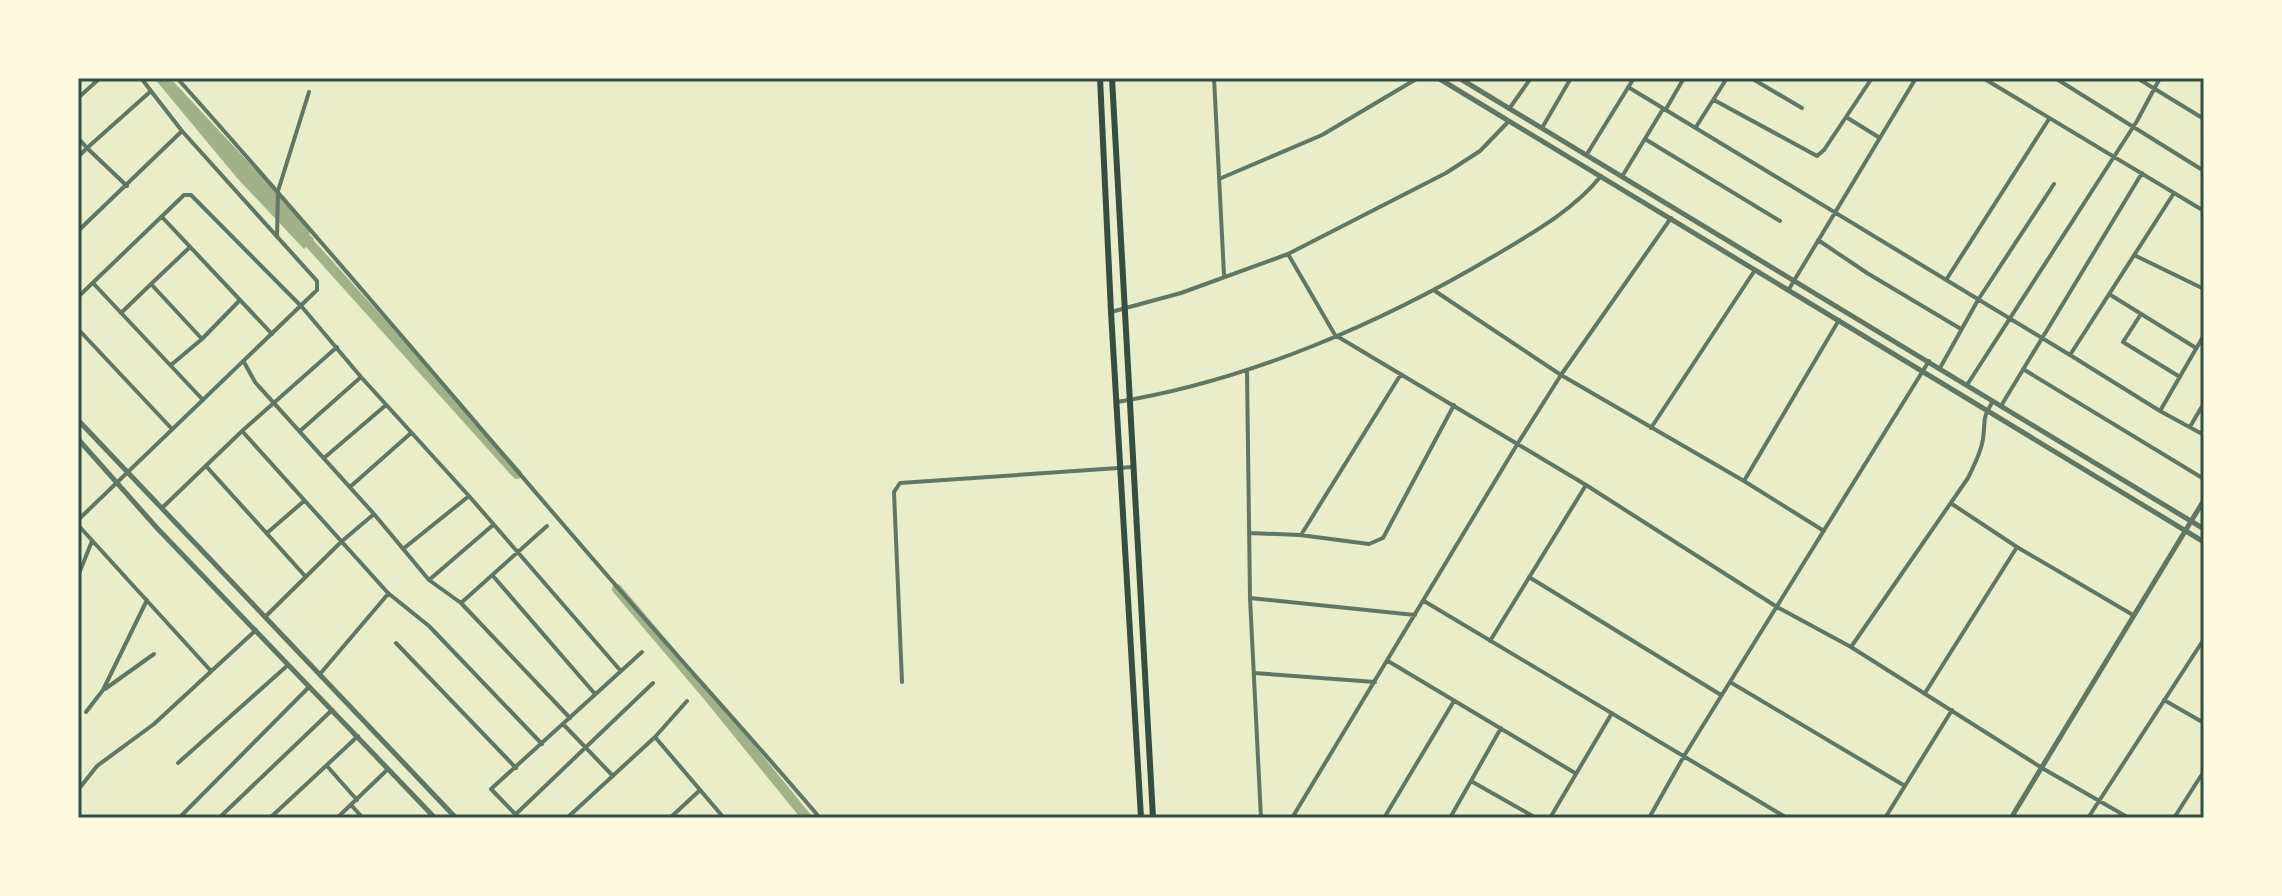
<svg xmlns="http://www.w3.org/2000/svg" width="2282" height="896" font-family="'Nunito Sans',sans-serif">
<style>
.water{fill:#a3b18a}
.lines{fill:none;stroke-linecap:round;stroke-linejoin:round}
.canal{stroke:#a3b18a;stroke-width:10}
.minor{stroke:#617663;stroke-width:4}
.tertiary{stroke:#617663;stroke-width:5}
.secondary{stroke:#344e41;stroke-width:6}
.neatline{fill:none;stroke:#344e41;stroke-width:3}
</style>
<rect width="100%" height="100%" fill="#e9edc9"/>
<!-- water -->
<path class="water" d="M 154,78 L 170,78 L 308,226 L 310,235 L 314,239 L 304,249 L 237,178 Z"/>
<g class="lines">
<!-- canal -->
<path class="canal" d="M 303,236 L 517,474
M 617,589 L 707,695 L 807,818"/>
<!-- minor -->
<path class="minor" d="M 177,78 C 325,243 467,414 612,581 C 681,661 752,738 820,818
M 1214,78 L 1224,275
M 1751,78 L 1802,108
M 1983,78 L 2204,211
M 2055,78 L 2204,171
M 2137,78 L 2204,119
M 1628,87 L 2070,355
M 78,98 L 100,78
M 1714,100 L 1817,156 L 1824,150 L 1872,78
M 1509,109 L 1531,78
M 1666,109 L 1684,78
M 1846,117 L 1880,138
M 1696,127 L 1727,78
M 1542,128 L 1571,78
M 78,138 L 87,148 L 78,157
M 1645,139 L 1780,221
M 1587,154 L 1634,78
M 1623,175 L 1663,109
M 1219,179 L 1322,135 L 1418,78
M 127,186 L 87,148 L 151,91 L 141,78
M 2174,193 L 2070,355 L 2160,411 L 2204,435
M 162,217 L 272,334
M 78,231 L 182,131
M 277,237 L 278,191 L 309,92
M 1818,240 L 1867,273 L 1961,329
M 1288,254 L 1335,335 L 1586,485 L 1777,607 L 1851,647 L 2042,768 L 2129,818
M 2134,255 L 2204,289
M 1946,280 L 2049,119
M 93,283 L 203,400
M 151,284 L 190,247
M 1789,289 L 1916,78
M 1435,291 L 1561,375 L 1744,481 L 1824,531
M 2109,294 L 2196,348
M 78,297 L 184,195 L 191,195 L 302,307 L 361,377 L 469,496 L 620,670
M 1111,312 L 1181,293 L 1288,254 L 1446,173 L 1480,151 L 1509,121
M 121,313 L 151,284 L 202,339 L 240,300
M 2141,314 L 2123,342 L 2180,377
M 78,329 L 172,429
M 337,347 L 242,431 L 388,593 L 429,626 L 542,744
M 244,362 L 255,382 L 374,514 L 429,580 L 461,603 L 570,718
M 171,365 L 202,339
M 1940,368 L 1978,300 L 2054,184
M 2023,369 L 2204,479
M 1247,371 L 1250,598 L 1261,818
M 1967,385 L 2137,121 L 2160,78
M 1117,402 C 1248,381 1381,323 1494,256 C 1531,234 1574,210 1601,176
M 2001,406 L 2142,173
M 2160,411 L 2204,335
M 2191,425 L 2204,403
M 1651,428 L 1755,270
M 300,431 L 361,377
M 324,458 L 386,405
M 206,466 L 305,576
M 1744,481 L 1839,320
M 350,487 L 411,433
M 1952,504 L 2017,547 L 2133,615
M 162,508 L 241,432
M 78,520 L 317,290 L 317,281 L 182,131 L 151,91
M 78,525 L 211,671
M 267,533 L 304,501
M 1250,533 L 1300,535 L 1369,544 L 1383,538 L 1454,405
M 1301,535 L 1401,374
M 403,549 L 469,496
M 78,576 L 92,541
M 493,576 L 595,694
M 1529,577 L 1721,695
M 429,580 L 493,525
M 1250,598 L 1415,615
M 1424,601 L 1787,818
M 461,603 L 547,526
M 265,617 L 341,542 L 374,514
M 1490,641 L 1586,485
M 396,643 L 516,768
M 1851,647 L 1968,478 C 1974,465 1981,453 1983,439 C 1986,418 1981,421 1993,401
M 1388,661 L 1575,773
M 1254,673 L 1375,682
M 320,674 L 388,594
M 902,682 L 894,492 L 900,483 L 1133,467
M 1730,682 L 1905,786
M 105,689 L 154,654
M 1925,693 L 2017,547
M 2164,700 L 2204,723
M 86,712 L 103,690 L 147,600
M 563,724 L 613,776
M 655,737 L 724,818
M 178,763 L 288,665
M 327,766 L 357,800
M 1471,781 L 1536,818
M 78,790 L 97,766 L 154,724 L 256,630
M 351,805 L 363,818
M 516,814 L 653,683
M 179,818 L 309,687
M 219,818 L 332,710
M 270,818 L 358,736
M 337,818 L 388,769
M 519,818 L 491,789 L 642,652
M 567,818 L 655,737 L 687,701
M 670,818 L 699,791
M 1292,818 L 1518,443 L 1561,375 L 1671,218
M 1384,818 L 1454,701
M 1450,818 L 1501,728
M 1550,818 L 1612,713
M 1649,818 L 1684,756 L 1929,361
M 1885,818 L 1952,710
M 2088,818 L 2204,639
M 2174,818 L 2204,771"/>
<!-- tertiary -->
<path class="tertiary" d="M 1438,78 L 2204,542
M 1459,78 L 2204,529
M 78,420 L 456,818
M 78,439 L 157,528 L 435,818
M 2011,818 L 2204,500"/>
<!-- secondary -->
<path class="secondary" d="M 1100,78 L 1111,312 L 1141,818
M 1112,78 L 1153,818"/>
</g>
<!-- border -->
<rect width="2282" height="896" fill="none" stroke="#fefae0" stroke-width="160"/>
<rect x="80" y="80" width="2122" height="736" class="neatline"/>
</svg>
